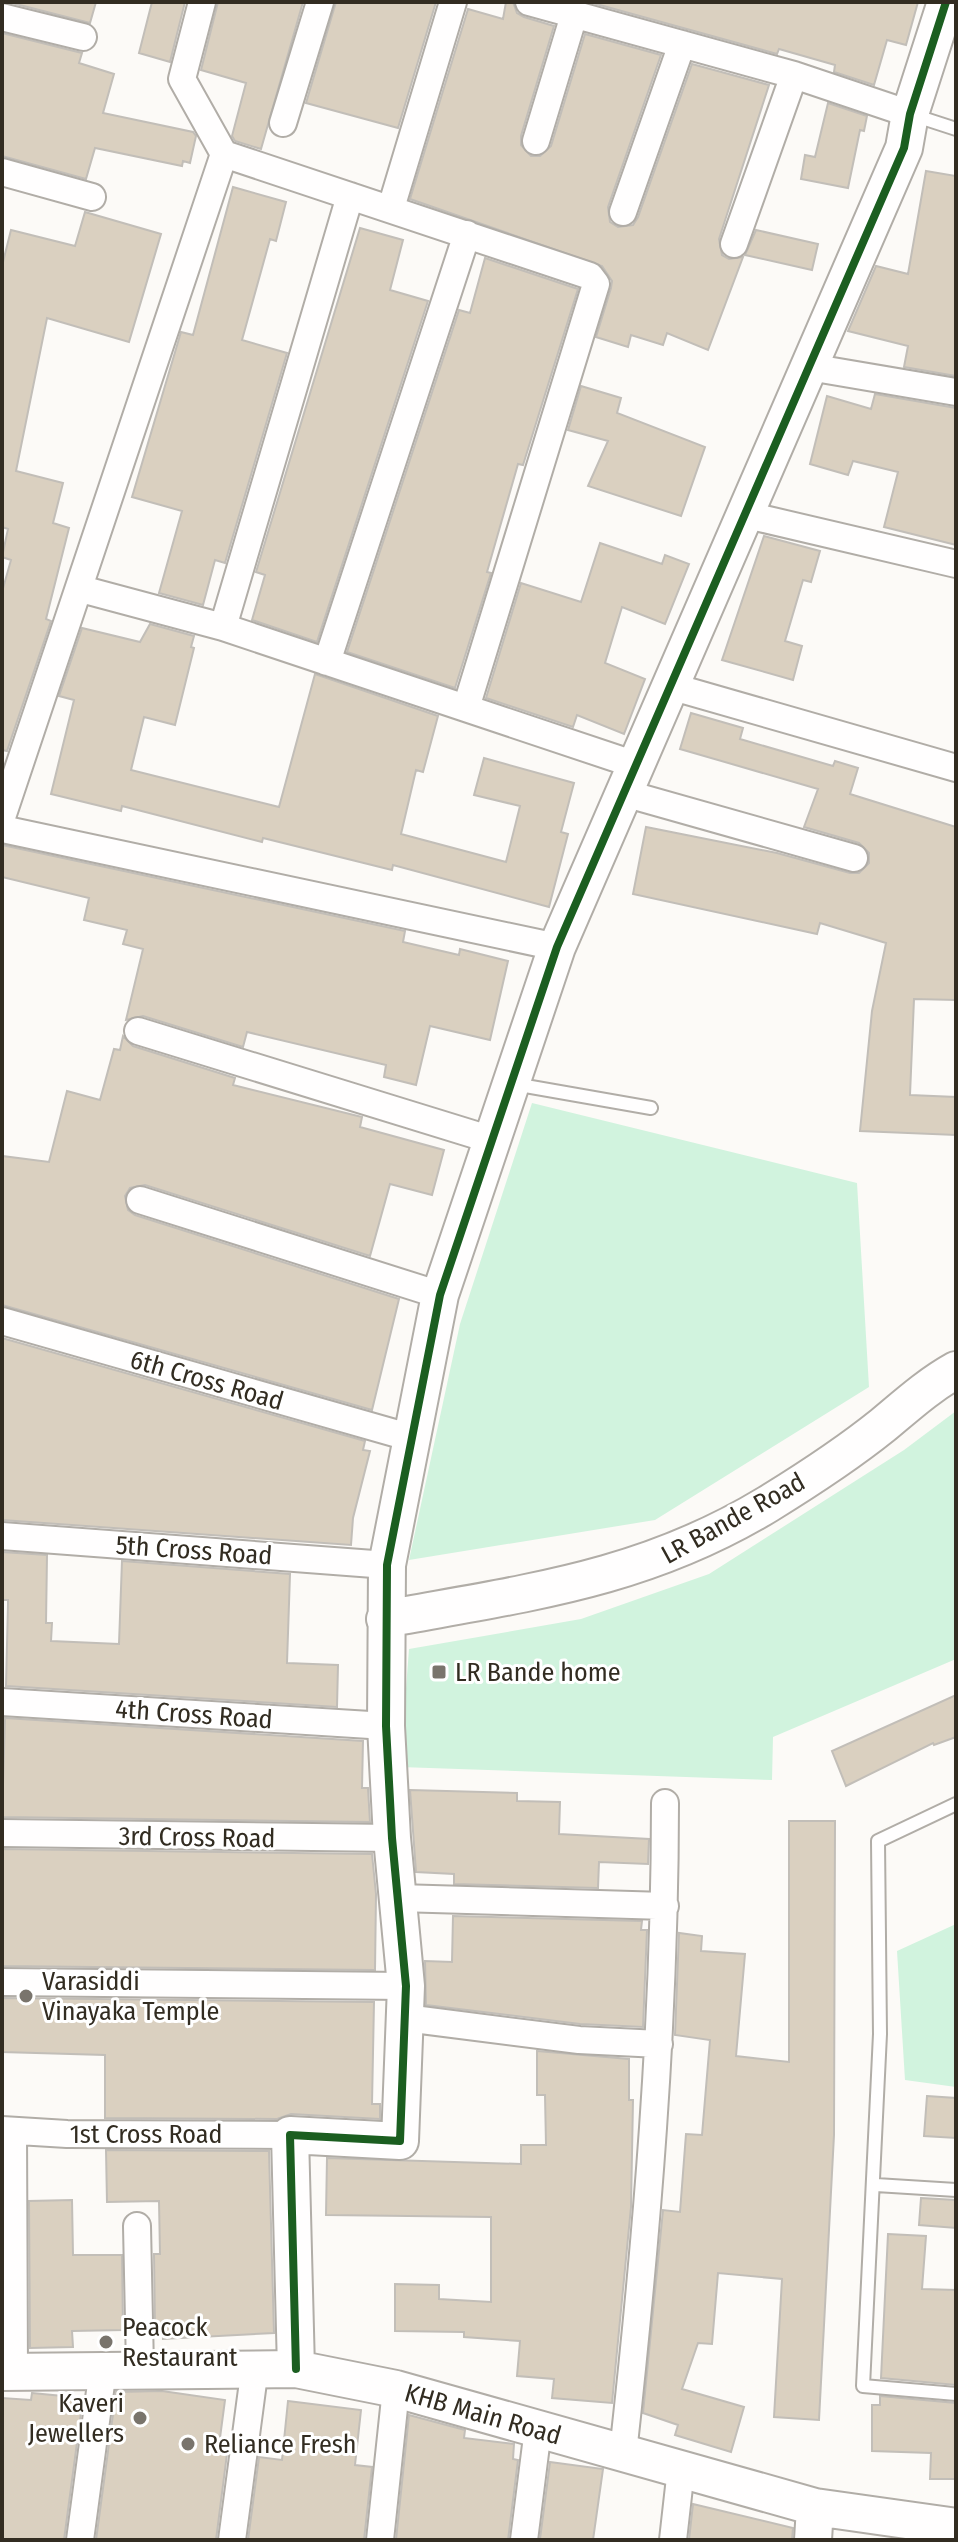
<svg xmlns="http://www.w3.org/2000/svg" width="958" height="2542" font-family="'Fira Sans Condensed',sans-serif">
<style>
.green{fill:#d1f3de}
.building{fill:#dad0c0;stroke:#c2beb8;stroke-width:2}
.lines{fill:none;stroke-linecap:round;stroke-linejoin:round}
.lane-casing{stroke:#b1ada7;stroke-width:16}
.street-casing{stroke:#b1ada7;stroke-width:30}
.secondary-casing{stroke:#b1ada7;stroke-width:40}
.lane{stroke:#fffefe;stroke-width:12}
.street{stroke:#fffefe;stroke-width:26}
.secondary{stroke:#fffefe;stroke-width:36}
.cycleway-casing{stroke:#fff;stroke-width:13}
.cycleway{stroke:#1b5e20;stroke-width:8}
.poi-dot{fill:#79746c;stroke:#fff;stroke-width:3}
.labels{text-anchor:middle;stroke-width:6;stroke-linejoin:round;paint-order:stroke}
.street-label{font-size:26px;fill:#322c21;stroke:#fff}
.poi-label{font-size:26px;fill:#322c21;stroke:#fff;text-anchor:start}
</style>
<rect width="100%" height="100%" fill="#fcfaf7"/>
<!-- green -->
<path class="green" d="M 532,1103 L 857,1183 L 869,1387 L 655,1520 L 409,1560 L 460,1324 Z
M 956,1411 L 956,1659 L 773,1737 L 772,1780 L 400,1767 L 409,1649 L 581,1619 L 709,1574 L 904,1450 Z
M 956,1924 L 956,2087 L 905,2080 L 897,1951 Z"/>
<!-- building -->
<path class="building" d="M 8,2 L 96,2 L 90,23 Z
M 152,2 L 185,2 L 170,62 L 139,53 Z
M 218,2 L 303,2 L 261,149 L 235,141 L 232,136 L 246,83 L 201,70 Z
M 336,2 L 436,2 L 398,128 L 306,103 Z
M 506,2 L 513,2 L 517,13 L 524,17 L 554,26 L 521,136 L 521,145 L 531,156 L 540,156 L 551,146 L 585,34 L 661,55 L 608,207 L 610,222 L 618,227 L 633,225 L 638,217 L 692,64 L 769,85 L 719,239 L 722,255 L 729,259 L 743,257 L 708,350 L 667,333 L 663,345 L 631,335 L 628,347 L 596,337 L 611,288 L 612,281 L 602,266 L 410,199 L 468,9 L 503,19 Z
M 589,2 L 918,2 L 906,45 L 887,40 L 874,85 L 834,72 L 835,65 L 779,49 L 777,54 Z
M 2,33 L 82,53 L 79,63 L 114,74 L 103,113 L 193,132 L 196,136 L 190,163 L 183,161 L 182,166 L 95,148 L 86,179 L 2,156 Z
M 828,103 L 867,116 L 864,131 L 860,130 L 848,188 L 801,179 L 805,155 L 815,157 Z
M 926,171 L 956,176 L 956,376 L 904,367 L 908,346 L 848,331 L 876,266 L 908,274 Z
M 233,187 L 286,202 L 276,241 L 270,239 L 242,340 L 287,353 L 225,563 L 215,560 L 203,605 L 159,593 L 182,511 L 132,497 L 181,332 L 193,335 Z
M 85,212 L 161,234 L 129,342 L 47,318 L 16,471 L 63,483 L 53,523 L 69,528 L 46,619 L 51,621 L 7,751 L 2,750 L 2,592 L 11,560 L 2,557 L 8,529 L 2,527 L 2,266 L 11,230 L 75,246 Z
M 360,228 L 403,240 L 390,290 L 428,301 L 317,642 L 252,620 L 265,575 L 256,572 Z
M 756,230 L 818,244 L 812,270 L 745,255 Z
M 485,258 L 578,289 L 523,465 L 518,464 L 487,572 L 491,573 L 455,688 L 347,652 L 459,310 L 470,313 Z
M 581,386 L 621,398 L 617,413 L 705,447 L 681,516 L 588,486 L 608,441 L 568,430 Z
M 875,394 L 956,408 L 956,545 L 884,527 L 898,472 L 853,461 L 848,475 L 810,464 L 827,396 L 871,409 Z
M 764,536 L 820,551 L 811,582 L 803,580 L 785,641 L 802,646 L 793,680 L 722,660 Z
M 600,543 L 662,564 L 665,555 L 689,564 L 665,624 L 622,607 L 605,663 L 645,679 L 624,734 L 577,715 L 573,727 L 486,698 L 521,583 L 581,602 Z
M 150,624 L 194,636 L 191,647 L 194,648 L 175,725 L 144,717 L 131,770 L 279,807 L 315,674 L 438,716 L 423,772 L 416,770 L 401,834 L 506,862 L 520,806 L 474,795 L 484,758 L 574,783 L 561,832 L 568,834 L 549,907 L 393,865 L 392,870 L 263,838 L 262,842 L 122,806 L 121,811 L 51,794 L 74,700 L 59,696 L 82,628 L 140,642 Z
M 691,713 L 743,728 L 740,739 L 833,766 L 835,761 L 858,768 L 850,794 L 956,827 L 956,1000 L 914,999 L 910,1095 L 956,1097 L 956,1135 L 860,1131 L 872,1011 L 886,943 L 820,923 L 817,934 L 633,894 L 646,827 L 777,853 L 850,873 L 859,873 L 869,863 L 869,853 L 859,843 L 804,827 L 818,789 L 680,749 Z
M 2,845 L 405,931 L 403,942 L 459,955 L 460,949 L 508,961 L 490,1040 L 430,1026 L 416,1085 L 384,1077 L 386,1065 L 247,1032 L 243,1047 L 143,1016 L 126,1020 L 143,949 L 123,944 L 127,930 L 84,920 L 89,898 L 2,877 Z
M 123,1036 L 133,1046 L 235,1078 L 233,1085 L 362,1117 L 360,1127 L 444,1150 L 432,1195 L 390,1184 L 370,1256 L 145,1185 L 130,1188 L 125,1196 L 128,1210 L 135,1215 L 399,1299 L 372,1410 L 2,1305 L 2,1156 L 49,1162 L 67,1091 L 100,1100 L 114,1049 L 120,1050 Z
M 2,1338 L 365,1441 L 363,1450 L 370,1451 L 353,1518 L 351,1545 L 2,1520 Z
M 2,1552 L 47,1555 L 46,1623 L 52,1623 L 51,1641 L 119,1644 L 122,1561 L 290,1574 L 287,1663 L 338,1665 L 337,1707 L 6,1686 L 8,1604 L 8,1600 L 2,1600 Z
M 956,1695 L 956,1737 L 934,1745 L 933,1743 L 846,1786 L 832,1751 Z
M 5,1718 L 363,1741 L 362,1788 L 368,1788 L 370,1822 L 2,1817 Z
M 410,1790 L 517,1793 L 517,1801 L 560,1802 L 559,1834 L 649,1839 L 648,1864 L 599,1862 L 598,1888 L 454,1884 L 454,1874 L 416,1872 Z
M 789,1821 L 835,1821 L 834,2135 L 819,2420 L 774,2417 L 782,2279 L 718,2273 L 712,2344 L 698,2343 L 682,2389 L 744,2407 L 731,2452 L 675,2435 L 678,2425 L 643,2413 L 663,2210 L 680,2212 L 686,2134 L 702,2135 L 710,2040 L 675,2035 L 679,1933 L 702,1936 L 701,1951 L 745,1954 L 736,2056 L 789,2062 Z
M 2,1849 L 372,1854 L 376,1894 L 375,1970 L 2,1966 Z
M 453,1916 L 642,1921 L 641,1930 L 647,1930 L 643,2027 L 580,2024 L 426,2005 L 425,1961 L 452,1962 Z
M 2,1998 L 374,2002 L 372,2104 L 380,2104 L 380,2119 L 291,2114 L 277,2119 L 105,2118 L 105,2055 L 2,2052 Z
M 537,2051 L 629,2059 L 629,2100 L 633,2100 L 631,2207 L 612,2403 L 552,2398 L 554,2379 L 517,2376 L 520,2341 L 464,2337 L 464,2332 L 395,2331 L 395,2284 L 439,2285 L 439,2299 L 491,2302 L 491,2217 L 326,2215 L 327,2158 L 521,2164 L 521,2145 L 546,2145 L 545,2095 L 537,2095 Z
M 927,2096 L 956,2098 L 956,2138 L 924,2136 Z
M 106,2150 L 269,2151 L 274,2333 L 163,2339 L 163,2329 L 155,2329 L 154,2254 L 160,2254 L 159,2201 L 107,2202 Z
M 921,2198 L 956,2200 L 956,2228 L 919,2225 Z
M 72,2200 L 73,2255 L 122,2255 L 123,2330 L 72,2331 L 73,2347 L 30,2348 L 29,2201 Z
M 888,2234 L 926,2236 L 922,2289 L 956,2290 L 956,2385 L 881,2378 Z
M 162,2391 L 225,2400 L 218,2453 L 227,2454 L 216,2540 L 96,2540 L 116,2392 Z
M 32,2393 L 83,2398 L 64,2540 L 2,2540 L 2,2398 L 31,2400 Z
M 880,2396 L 956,2403 L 956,2479 L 930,2479 L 931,2453 L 872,2451 L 872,2405 L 880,2405 Z
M 288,2401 L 361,2410 L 355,2465 L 372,2467 L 364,2540 L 248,2540 L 259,2457 L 282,2460 Z
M 409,2415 L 465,2430 L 464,2438 L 514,2444 L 513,2459 L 518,2460 L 508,2540 L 396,2540 Z
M 550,2462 L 603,2469 L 593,2540 L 540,2539 Z
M 693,2504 L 793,2528 L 792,2540 L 689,2540 Z"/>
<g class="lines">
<defs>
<path id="lane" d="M 913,115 L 956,129
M 514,1084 L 651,1108
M 956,1804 L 878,1841 L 880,2034 L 863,2386 L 956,2394
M 876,2185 L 956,2190"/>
<path id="street" d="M 202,2 L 182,79 L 224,154 L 590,276 L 596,284 L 466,708
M 529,2 L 794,75 L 910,114
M 2,17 L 83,37
M 283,123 L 320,2
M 536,141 L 574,15
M 2,172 L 92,197
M 391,208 L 453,2
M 623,212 L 682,44
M 734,244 L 794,75
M 809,367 L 956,392
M 747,515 L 956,564
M 81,589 L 223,627 L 636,765
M 223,627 L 350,196
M 327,662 L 467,234
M 670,686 L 956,768
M 624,793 L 854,858
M 2,817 L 224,154
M 2,829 L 557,947
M 138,1031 L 492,1140
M 140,1200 L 440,1295
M 2,1321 L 412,1438
M 2,1536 L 387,1565
M 2,1702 L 386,1726
M 2,1833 L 392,1838
M 398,1898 L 665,1906
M 2,1982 L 406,1986
M 405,2018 L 579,2040 L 659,2044
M 2,2130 L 67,2134 L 290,2135
M 13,2131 L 14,2371
M 137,2226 L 140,2368
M 623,2453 C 647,2236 665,2020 665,1803
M 80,2540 L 103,2369
M 232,2540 L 255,2367
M 380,2540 L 396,2389
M 524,2540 L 538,2429
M 673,2540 L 681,2469"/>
<path id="secondary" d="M 385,1619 C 525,1593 643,1580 768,1504 C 807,1480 847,1454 883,1425 C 907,1405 929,1385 956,1370
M 296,2369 L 290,2135 L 400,2141 L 406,1986 L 392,1838 L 386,1726 L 387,1565 L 440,1295 L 557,947 L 904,148 L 910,114 L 946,2
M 2,2372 L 296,2369 L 396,2389 L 815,2507 L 956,2527
M 813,2540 L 815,2507"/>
</defs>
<!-- lane casing -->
<use href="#lane" class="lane-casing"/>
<!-- street casing -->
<use href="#street" class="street-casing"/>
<!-- secondary casing -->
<use href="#secondary" class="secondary-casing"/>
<!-- lane -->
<use href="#lane" class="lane"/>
<!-- street -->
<use href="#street" class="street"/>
<!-- secondary -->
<use href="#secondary" class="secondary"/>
<defs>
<path id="cycleway" d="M 296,2369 L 290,2135 L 400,2141 L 406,1986 L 392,1838 L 386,1726 L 387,1565 L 440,1295 L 557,947 L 904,148 L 910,114 L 946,2"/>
</defs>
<!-- cycleway casing -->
<use href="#cycleway" class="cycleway-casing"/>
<!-- cycleway -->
<use href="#cycleway" class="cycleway"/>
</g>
<!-- markers -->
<g class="poi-dot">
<rect x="431" y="1664" width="16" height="16" rx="4"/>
<circle cx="26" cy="1996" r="8"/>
<circle cx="106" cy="2342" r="8"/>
<circle cx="140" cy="2418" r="8"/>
<circle cx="188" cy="2444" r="8"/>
</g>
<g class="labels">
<!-- street labels -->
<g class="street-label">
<text transform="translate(207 1380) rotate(16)" y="9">6th Cross Road</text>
<text transform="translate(733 1518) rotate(-29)" y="9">LR Bande Road</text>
<text transform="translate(194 1550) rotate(4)" y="9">5th Cross Road</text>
<text transform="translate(194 1714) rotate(4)" y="9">4th Cross Road</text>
<text transform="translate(197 1837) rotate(1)" y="9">3rd Cross Road</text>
<text x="146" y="2143">1st Cross Road</text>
<text transform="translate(483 2414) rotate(16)" y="9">KHB Main Road</text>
</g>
<!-- poi labels -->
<g class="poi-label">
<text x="455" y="1681">LR Bande home</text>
<text x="42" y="1990">Varasiddi<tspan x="42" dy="30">Vinayaka Temple</tspan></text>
<text x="122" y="2336">Peacock<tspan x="122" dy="30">Restaurant</tspan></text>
<text x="124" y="2412" text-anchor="end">Kaveri<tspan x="124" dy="30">Jewellers</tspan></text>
<text x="204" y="2453">Reliance Fresh</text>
</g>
</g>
<!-- border -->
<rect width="958" height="2542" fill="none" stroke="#322c21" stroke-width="8"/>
</svg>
